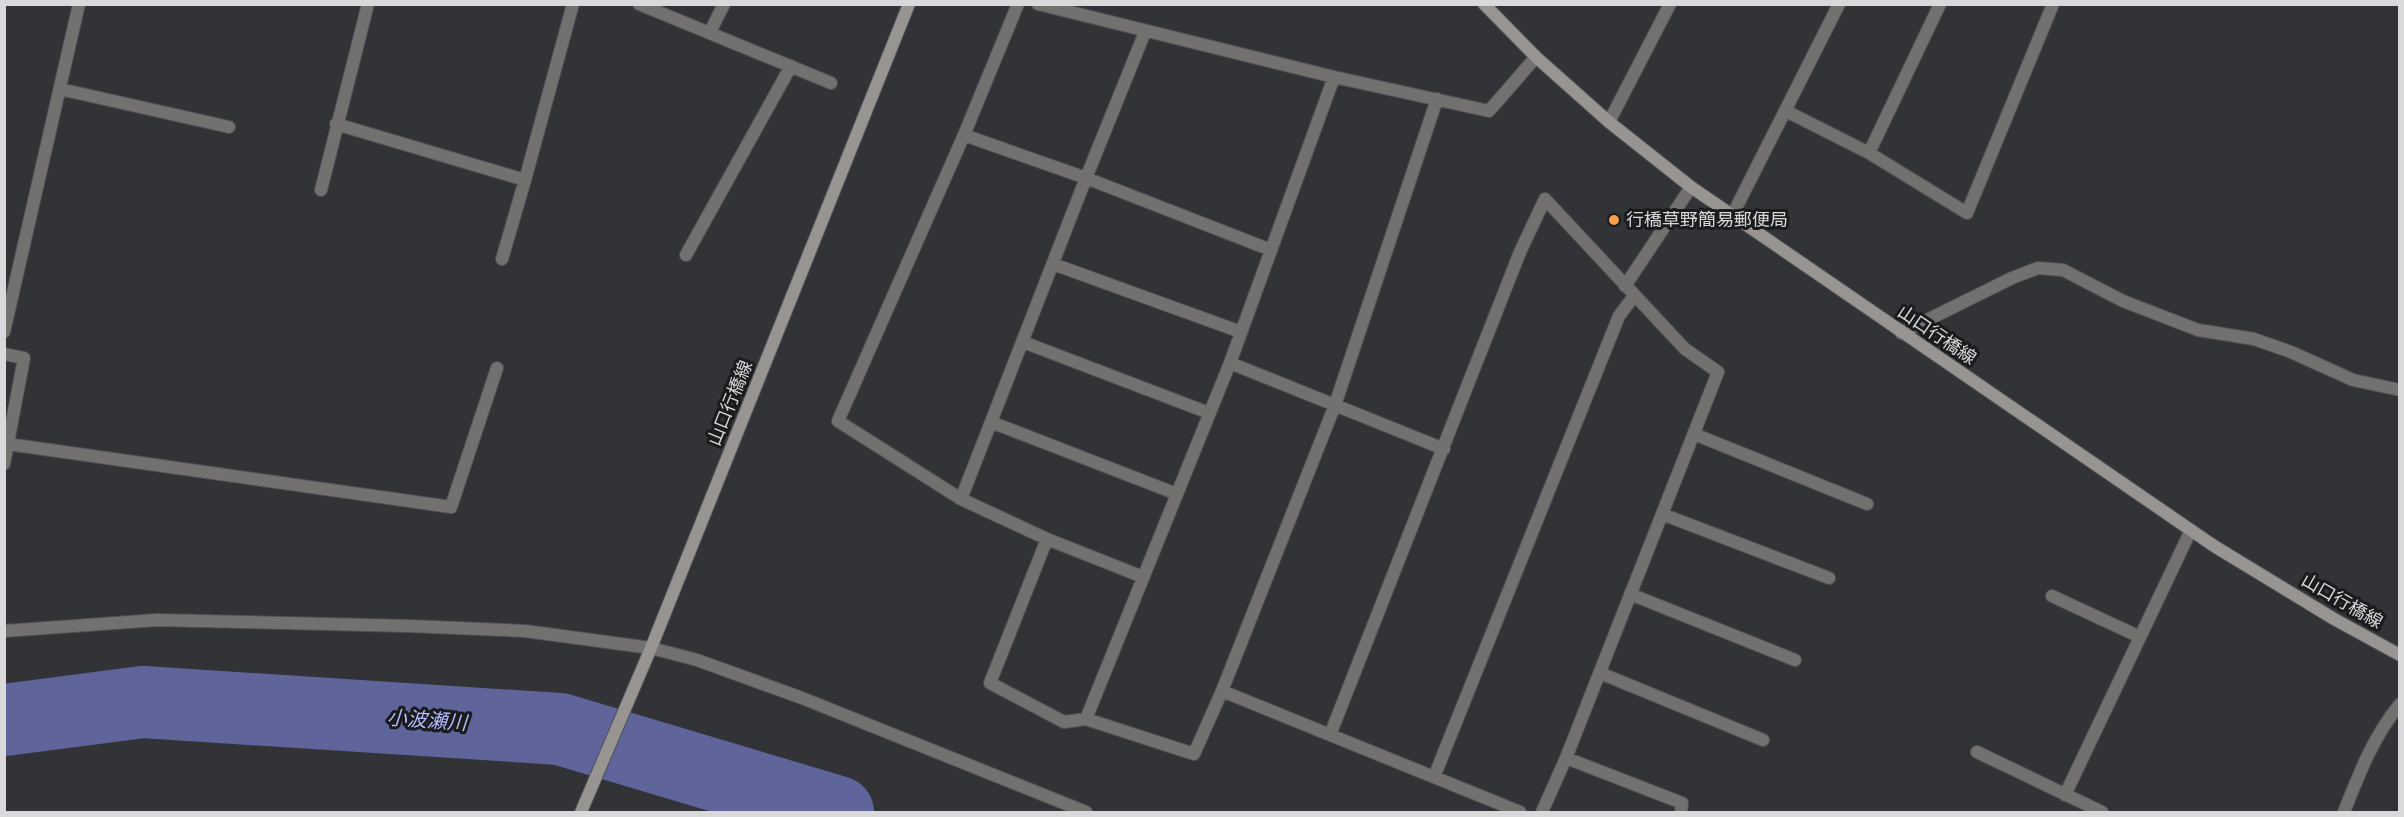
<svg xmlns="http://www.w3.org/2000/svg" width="2404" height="817" font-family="Barlow,'Noto Sans JP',sans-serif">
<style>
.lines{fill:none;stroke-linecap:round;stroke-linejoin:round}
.river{stroke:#5f649b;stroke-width:72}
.minor-casing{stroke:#505154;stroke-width:14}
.secondary-casing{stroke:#505154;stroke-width:14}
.minor{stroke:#737170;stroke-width:12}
.secondary{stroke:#979492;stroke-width:12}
.poi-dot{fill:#f8a04b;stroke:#1a1b1c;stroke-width:2}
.labels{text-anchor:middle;stroke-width:6;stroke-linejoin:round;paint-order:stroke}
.poi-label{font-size:18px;fill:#d9d9db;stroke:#1a1b1c;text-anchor:start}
.street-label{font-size:18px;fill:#d9d9db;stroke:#1a1b1c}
.water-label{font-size:20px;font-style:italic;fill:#b5bcfe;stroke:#1a1b1c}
</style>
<rect width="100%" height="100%" fill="#323336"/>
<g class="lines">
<!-- river -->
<path class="river" d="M 4,720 L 143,702 L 560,729 L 838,812"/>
<defs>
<path id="minor" d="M 639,4 L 831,83
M 1018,4 L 964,135 L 838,421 L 961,499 L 1047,539 L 1143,577
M 1038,4 L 1334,77 L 1489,111 L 1536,57
M 710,32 L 724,4
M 60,89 L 229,127
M 1786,111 L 1869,153 L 1967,213 L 2053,4
M 1609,122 L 1670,4
M 336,124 L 525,180 L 573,4
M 964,135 L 1086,178 L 1271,250
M 1869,153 L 1940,4
M 321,190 L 368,4
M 1732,216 L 1839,4
M 686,255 L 791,66
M 502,259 L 525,180
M 1053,264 L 1241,332
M 1625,286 L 1691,187
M 4,332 L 79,4
M 1901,333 L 2012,278 L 2038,268 L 2063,270 L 2123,301 L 2198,330 L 2254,339 L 2291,352 L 2353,380 L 2400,390
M 1023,342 L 1209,413
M 4,354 L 24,358 L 4,464
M 1230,363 L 1444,449
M 991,422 L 1177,494
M 1694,434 L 1867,504
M 8,444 L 451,507 L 497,368
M 961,499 L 1086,178 L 1145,32
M 1662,514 L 1829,578
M 1047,539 L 990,683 L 1064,722 L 1086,719 L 1194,754 L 1222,691 L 1335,405 L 1437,99
M 1630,594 L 1795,660
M 2052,596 L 2140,637
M 4,631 L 157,620 L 409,626 L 525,631 L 651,648 L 697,660 L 802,698 L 1086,812
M 1600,673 L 1763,740
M 1222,691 L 1520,812
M 1086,719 L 1230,363 L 1334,77
M 1330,735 L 1520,252 L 1545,199 L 1685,349 L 1718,372 L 1566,758 L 1542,812
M 1977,752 L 2102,812
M 1566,758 L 1682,803 L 1681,812
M 1434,777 L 1619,316 L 1634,296
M 2065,795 L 2191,530
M 2344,812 C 2359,774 2373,737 2400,704"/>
<path id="secondary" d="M 1484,4 L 1536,57 L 1609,122 L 1691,187 L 2214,546 L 2334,619 L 2400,655
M 581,812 L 651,648 L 909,4"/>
</defs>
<!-- minor casing -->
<use href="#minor" class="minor-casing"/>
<!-- secondary casing -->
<use href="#secondary" class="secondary-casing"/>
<!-- minor -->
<use href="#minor" class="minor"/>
<!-- secondary -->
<use href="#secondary" class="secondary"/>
</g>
<!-- markers -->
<circle class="poi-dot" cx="1614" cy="220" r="6"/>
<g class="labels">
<!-- poi labels -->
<g class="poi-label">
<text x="1626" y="226">行橋草野簡易郵便局</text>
</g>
<!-- street labels -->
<g class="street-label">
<text transform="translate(1937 335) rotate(34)" y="6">山口行橋線</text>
<text transform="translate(730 403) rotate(-68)" y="6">山口行橋線</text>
<text transform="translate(2342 601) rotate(30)" y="6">山口行橋線</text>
</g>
<!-- water labels -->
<g class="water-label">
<text transform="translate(427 720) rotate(4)" y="7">小波瀬川</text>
</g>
</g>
<!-- border -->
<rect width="2404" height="817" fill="none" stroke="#d9d9db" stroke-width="12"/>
</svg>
